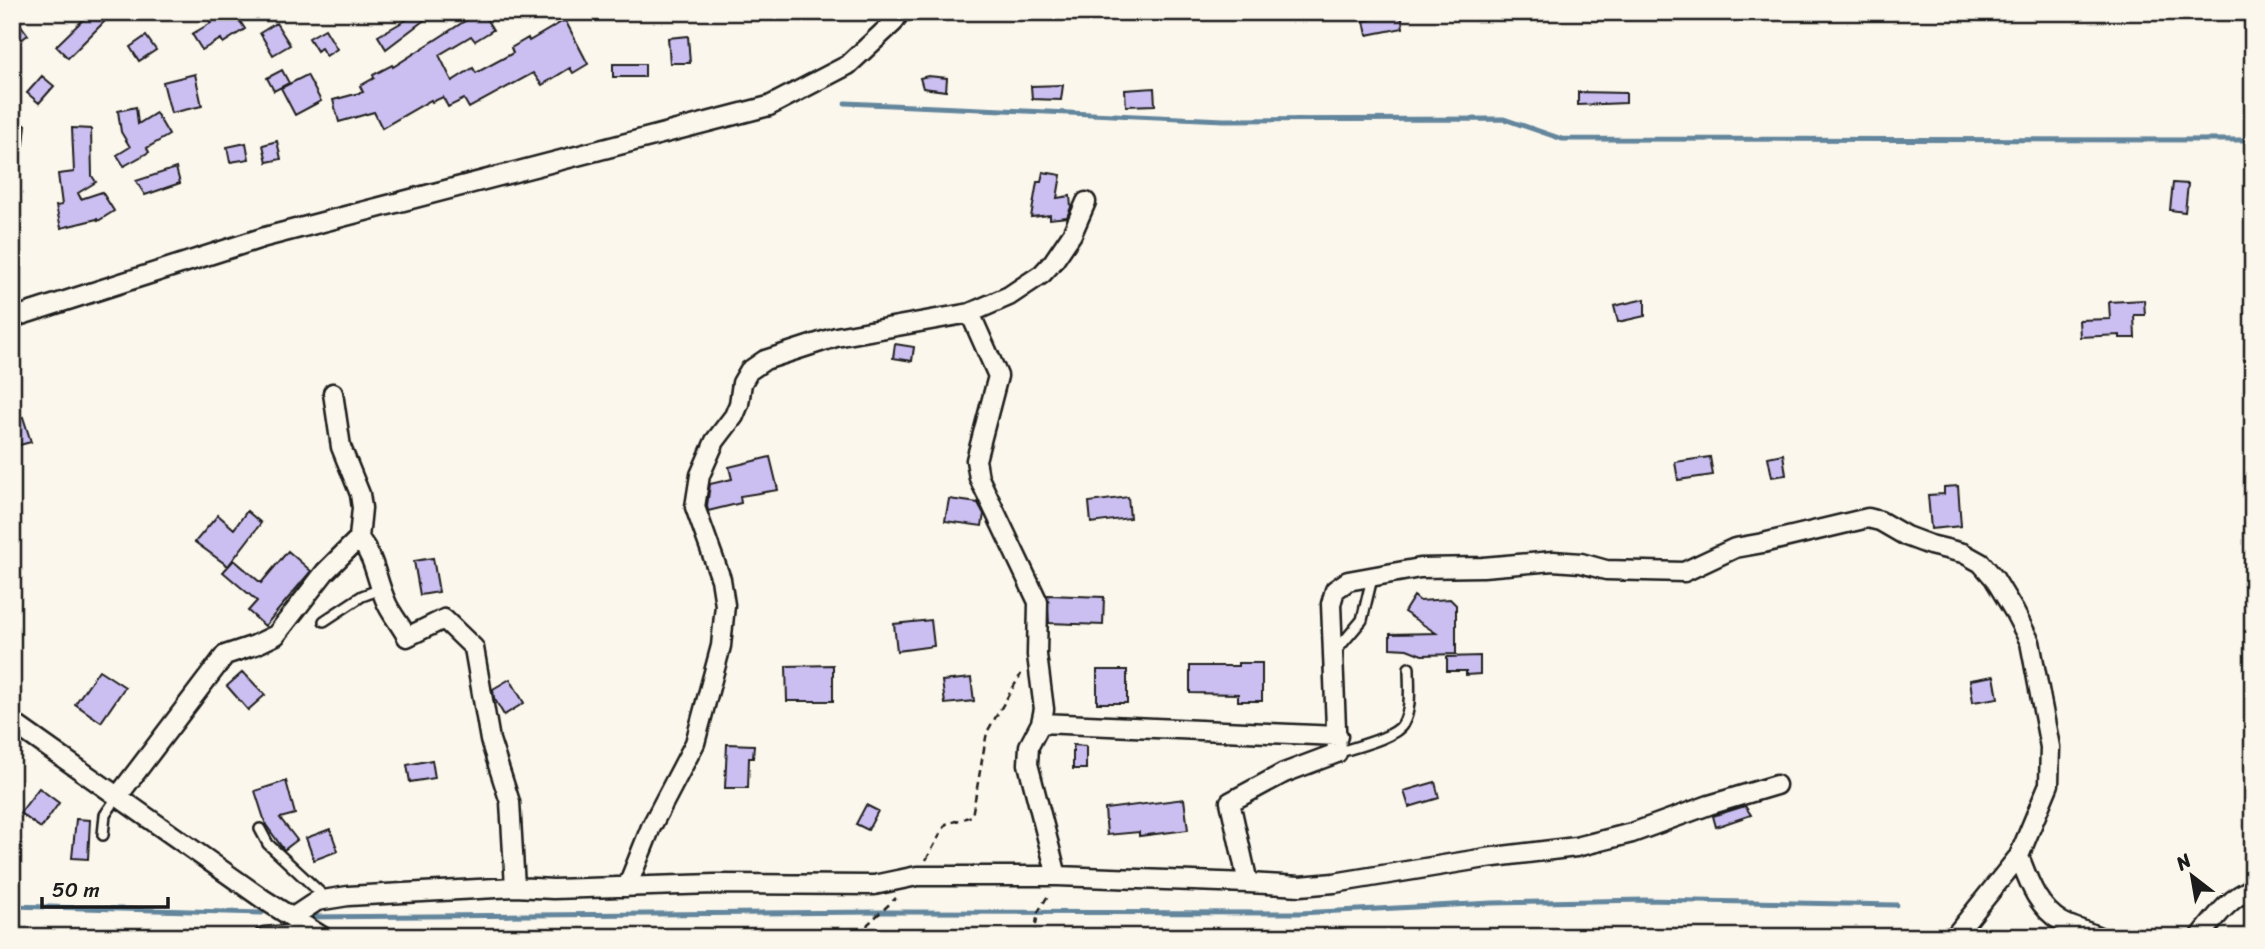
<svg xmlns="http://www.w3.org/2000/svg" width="2265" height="949" font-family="Sriracha,sans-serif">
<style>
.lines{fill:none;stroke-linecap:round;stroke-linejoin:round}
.stream{stroke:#64869d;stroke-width:5}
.building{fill:#cbbff1;stroke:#1c1c1c;stroke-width:2}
.service-casing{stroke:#1c1c1c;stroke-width:14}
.minor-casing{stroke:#1c1c1c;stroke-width:23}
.path{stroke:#1c1c1c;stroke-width:2.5;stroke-dasharray:7 5;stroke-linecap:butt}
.service{stroke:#fbf7ec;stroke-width:9}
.minor{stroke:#fbf7ec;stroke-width:18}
</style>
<rect width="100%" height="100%" fill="#fbf7ec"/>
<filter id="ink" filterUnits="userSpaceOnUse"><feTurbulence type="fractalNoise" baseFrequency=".0143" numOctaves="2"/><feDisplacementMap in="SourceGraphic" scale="14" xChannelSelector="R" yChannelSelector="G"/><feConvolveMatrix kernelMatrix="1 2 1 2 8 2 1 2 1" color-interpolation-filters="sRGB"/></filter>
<g filter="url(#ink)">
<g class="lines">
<!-- stream -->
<path class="stream" d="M 845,103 L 1224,120 L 1504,119 L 1562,139 L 2253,140
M 12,906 L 262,913
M 305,917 L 884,912 L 1300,913 L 1492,903 L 1645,900 L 1897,905"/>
</g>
<!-- building -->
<path class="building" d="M 91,12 L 114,12 L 68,58 L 56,46 Z
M 221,12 L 234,12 L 245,29 L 223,43 L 221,39 L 202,50 L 192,34 L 211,23 L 209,20 Z
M 420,12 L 424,12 L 427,18 L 386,49 L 378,36 Z
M 479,12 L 482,12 L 493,30 L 475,41 L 471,36 L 439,55 L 452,81 L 473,68 L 476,73 L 513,53 L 511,48 L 528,38 L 529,41 L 565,20 L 588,64 L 573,73 L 570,68 L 542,85 L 533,73 L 469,108 L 464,99 L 448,107 L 443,97 L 432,102 L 431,100 L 382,128 L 374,112 L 339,122 L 333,100 L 363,92 L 360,86 L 374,78 L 373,75 L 392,65 L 393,67 Z
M 12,13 L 28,35 L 12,46 Z
M 1401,13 L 1403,28 L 1367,35 L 1364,21 Z
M 276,23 L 290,45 L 273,55 L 260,33 Z
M 325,29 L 337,49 L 326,56 L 321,48 L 317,51 L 309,38 Z
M 146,36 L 156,50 L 139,61 L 130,47 Z
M 688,36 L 690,63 L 670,63 L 668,38 Z
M 613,64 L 645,64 L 645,77 L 613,77 Z
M 282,70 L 289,83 L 274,91 L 267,78 Z
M 195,74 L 202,106 L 171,113 L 163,82 Z
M 307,75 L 321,101 L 295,115 L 281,88 Z
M 42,76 L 54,86 L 39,103 L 27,93 Z
M 928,76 L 947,78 L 946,91 L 923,88 L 920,78 Z
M 1063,85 L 1061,100 L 1032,99 L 1031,86 Z
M 1154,88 L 1155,105 L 1126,106 L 1125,90 Z
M 1578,92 L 1626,93 L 1626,103 L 1578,105 Z
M 136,107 L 138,124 L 156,113 L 169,135 L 147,148 L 149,152 L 124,166 L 117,155 L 130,147 L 121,132 L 118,111 Z
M 12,124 L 26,125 L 24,145 L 12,145 Z
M 72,128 L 91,129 L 92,176 L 96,182 L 78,193 L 81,199 L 102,192 L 114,211 L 98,221 L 97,219 L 61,228 L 56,206 L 62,205 L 58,174 L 74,172 Z
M 277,141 L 281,159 L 267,162 L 263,145 Z
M 246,143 L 249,159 L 230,162 L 227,147 Z
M 176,168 L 180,183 L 145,195 L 136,181 Z
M 1043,172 L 1061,175 L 1057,198 L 1070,196 L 1071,207 L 1067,217 L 1050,219 L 1050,215 L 1031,217 L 1037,182 L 1041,182 Z
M 2173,183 L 2188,184 L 2185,212 L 2170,210 Z
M 1645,299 L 1645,316 L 1618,322 L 1614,306 Z
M 2144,300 L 2145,315 L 2134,315 L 2135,338 L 2120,338 L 2120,335 L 2080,337 L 2079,320 L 2110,319 L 2109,302 Z
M 895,344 L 914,347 L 912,361 L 893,358 Z
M 23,417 L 31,442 L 12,447 L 12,420 Z
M 1783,454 L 1786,475 L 1772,477 L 1768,457 Z
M 770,457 L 778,490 L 740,496 L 741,503 L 708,511 L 707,506 L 710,484 L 732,479 L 729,467 Z
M 1710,457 L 1713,475 L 1678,480 L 1675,462 Z
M 1958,486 L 1961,526 L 1931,529 L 1928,495 L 1944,494 L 1944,487 Z
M 1128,497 L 1130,518 L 1091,523 L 1089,502 Z
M 949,499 L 978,503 L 984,514 L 982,526 L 945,521 Z
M 247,511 L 261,523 L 228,566 L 195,542 L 218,515 L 234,529 Z
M 288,551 L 311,571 L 265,626 L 248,611 L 257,601 L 223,572 L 234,560 L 261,583 Z
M 433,558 L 439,592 L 420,595 L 414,561 Z
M 1047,595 L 1104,597 L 1103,625 L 1049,623 Z
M 1414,596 L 1420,601 L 1450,599 L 1456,605 L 1456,654 L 1422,655 L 1407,649 L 1390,648 L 1390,634 L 1436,633 L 1404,612 Z
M 931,620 L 934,646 L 897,651 L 894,624 Z
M 1480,656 L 1480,674 L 1466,675 L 1466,671 L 1447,671 L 1447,657 Z
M 1238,663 L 1262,663 L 1262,701 L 1238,701 L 1238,694 L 1190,693 L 1190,666 L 1238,666 Z
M 833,665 L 833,701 L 787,701 L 786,666 Z
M 99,670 L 125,687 L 101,722 L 75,704 Z
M 1097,670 L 1127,670 L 1127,703 L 1097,703 Z
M 243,672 L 265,695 L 248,710 L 227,686 Z
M 1994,676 L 1998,698 L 1973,702 L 1970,680 Z
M 971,678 L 974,701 L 945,704 L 942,681 Z
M 510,679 L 524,703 L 504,715 L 494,698 L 493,689 Z
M 727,744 L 754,745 L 753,758 L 749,758 L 748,788 L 725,788 Z
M 1073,745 L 1086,746 L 1086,769 L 1073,769 Z
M 432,760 L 435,778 L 410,782 L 407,765 Z
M 286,781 L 295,814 L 280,818 L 297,840 L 284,850 L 266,825 L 255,791 Z
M 1435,782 L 1439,798 L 1409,807 L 1404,791 Z
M 39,788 L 59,803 L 41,828 L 20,813 Z
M 1184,799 L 1188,830 L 1139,836 L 1139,832 L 1107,835 L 1105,809 Z
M 866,805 L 878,811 L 868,830 L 856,824 Z
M 1745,806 L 1751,815 L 1716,827 L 1713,816 Z
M 76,819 L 90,820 L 88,859 L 72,858 Z
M 330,829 L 338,851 L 314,860 L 306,838 Z"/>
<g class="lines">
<defs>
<path id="service" d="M 324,621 L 362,596 L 381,589
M 1335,652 L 1362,620 L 1372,578
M 1337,753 C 1354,747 1395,738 1403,724 C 1412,709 1409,685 1409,668
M 260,829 L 268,844 L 326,898
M 103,835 L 105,815 L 118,796"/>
<path id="minor" d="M 970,313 L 998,376 L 976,460 L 979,478 L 1038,602 L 1037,655 L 1044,709 L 1041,723 L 1029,746 L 1028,764 L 1057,876
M 12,318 L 265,237 L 769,106 L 848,65 L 893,23 L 900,12
M 333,393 L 341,447 L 360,494 L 362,508 L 359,538 C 377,562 375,578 387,604 C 392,615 401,625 407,637 L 444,619 L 474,648 L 490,740 L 510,802 L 515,887
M 12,722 L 263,899 L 323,937
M 1041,723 L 1338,736
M 118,796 L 225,655 L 255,645 L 276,635 L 325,572 L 359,538
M 2019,856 C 2029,882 2037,907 2062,922 C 2073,928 2087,931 2099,937
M 1248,883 L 1230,802 L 1284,773 L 1337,753 L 1331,604 L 1335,590 L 1348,581 L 1420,568 L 1483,567 L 1553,561 L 1581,563 L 1606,570 L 1684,572 L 1735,548 L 1763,543 L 1868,518 L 1880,521 L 1906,536 L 1930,545 L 1963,553 L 1981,563 L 1994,578 L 2014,611 L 2030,642 L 2050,747 L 2049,784 L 2019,856 L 1954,937
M 627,887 L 651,827 L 695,743 L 721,646 L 725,605 L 721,579 L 695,507 L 700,475 L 715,441 L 734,416 L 739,404 L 742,383 L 749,371 L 765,360 L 836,337 L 970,313 L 1009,296 L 1042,274 L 1053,262 L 1072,234 L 1086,202
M 293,917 L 317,901 L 348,896 L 515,887 L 553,889 L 715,884 L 874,885 L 917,876 L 1057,876 L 1248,883 L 1300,886 L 1334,883 L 1486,858 L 1576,847 L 1632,833 L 1709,805 L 1776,785
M 264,937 L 316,933
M 2200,937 C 2216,917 2229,898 2253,888"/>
</defs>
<!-- service casing -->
<use href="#service" class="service-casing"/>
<!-- minor casing -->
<use href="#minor" class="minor-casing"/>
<!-- path -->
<path class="path" d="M 926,860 L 946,824 L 972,816 L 987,732 L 1021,674
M 862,937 L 868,924 L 896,898
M 1034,937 L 1038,912 L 1049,894"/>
<!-- service -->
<use href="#service" class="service"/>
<!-- minor -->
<use href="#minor" class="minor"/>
</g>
</g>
<!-- margin -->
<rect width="2265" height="949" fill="none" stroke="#fbf7ec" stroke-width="42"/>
<rect x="21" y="21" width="2223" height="907" fill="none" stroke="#1c1c1c" stroke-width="2.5" filter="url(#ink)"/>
<!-- north arrow -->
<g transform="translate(2192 876) rotate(329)" stroke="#fbf7ec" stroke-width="5" paint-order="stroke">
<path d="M0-5L12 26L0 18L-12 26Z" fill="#1c1c1c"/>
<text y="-10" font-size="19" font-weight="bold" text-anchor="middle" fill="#1c1c1c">N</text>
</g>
<!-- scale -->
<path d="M42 897v10h126v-10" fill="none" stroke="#1c1c1c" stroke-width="3.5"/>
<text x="52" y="897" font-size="21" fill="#1c1c1c" stroke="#fbf7ec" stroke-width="5" paint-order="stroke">50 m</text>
</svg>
